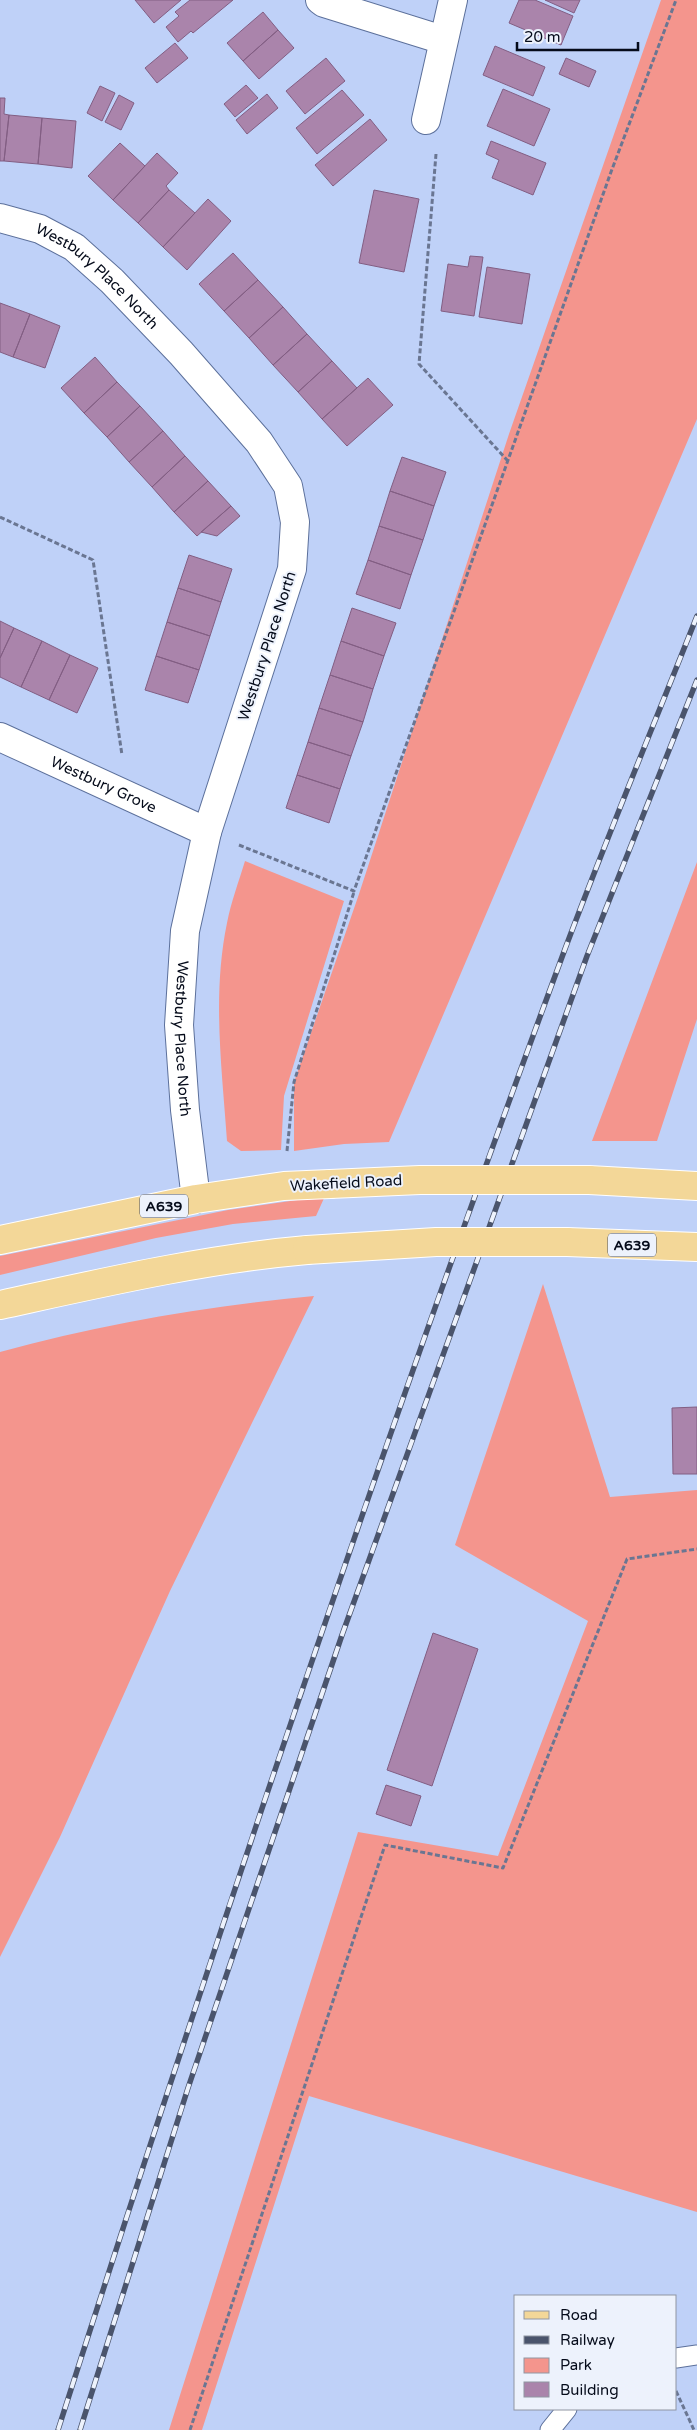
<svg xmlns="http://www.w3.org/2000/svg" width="697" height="2430" font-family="'Varela Round',sans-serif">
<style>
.green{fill:#f4958d}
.building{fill:#aa84ab;stroke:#825e83}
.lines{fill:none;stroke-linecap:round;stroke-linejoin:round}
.service-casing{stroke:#5c709b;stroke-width:21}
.minor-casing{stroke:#5c709b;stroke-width:30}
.primary-casing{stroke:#fff;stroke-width:30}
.path{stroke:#6a7692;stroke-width:3;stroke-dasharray:5 2.5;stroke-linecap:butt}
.service{stroke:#fff;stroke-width:19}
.minor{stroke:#fff;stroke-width:28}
.primary{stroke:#f3d798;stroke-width:28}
.rail-casing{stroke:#4a546c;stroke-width:5.5}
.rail{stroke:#edf2fc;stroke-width:4;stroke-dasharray:11;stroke-linecap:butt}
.primary-bridge-casing{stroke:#fff;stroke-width:30;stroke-linecap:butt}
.primary-bridge{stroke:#f3d798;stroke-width:28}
.labels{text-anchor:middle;stroke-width:4;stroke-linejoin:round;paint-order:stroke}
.shield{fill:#edf2fc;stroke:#4b505e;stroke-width:1}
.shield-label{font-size:14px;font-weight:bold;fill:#050b1a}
.street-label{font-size:15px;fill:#050b1a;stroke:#edf2fc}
</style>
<rect width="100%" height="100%" fill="#bfd1f8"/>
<!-- green -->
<path class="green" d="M 661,0 L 697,0 L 697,419 L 389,1142 L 344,1144 L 294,1151 L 294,1082 L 359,894 L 509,434 Z
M 245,861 L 344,901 L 284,1096 L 281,1150 L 241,1151 L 227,1141 C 222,1069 212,995 227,923 C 231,902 239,881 245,861 Z
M 697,862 L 697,1019 L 657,1141 L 592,1141 Z
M 325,1196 L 316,1216 L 233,1224 L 156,1238 L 0,1275 L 0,1256 L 228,1210 Z
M 543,1284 L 610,1497 L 697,1490 L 697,2212 L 309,2096 L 202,2430 L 169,2430 L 358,1832 L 498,1856 L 588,1621 L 455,1545 Z
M 314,1296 L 170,1591 L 60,1837 L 0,1957 L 0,1352 C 102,1324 209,1306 314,1296 Z"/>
<!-- building -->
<path class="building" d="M 135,0 L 181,0 L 154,23 Z
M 190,0 L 233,0 L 193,33 L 191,31 L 178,42 L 166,27 L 179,16 L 175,12 Z
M 519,0 L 535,0 L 573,16 L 561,45 L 509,23 Z
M 545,0 L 580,0 L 574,13 Z
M 263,12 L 278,30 L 243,61 L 227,43 Z
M 278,30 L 294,48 L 259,79 L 243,61 Z
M 175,43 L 188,58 L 157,83 L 145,68 Z
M 495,46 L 545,67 L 533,96 L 483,75 Z
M 326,58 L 345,81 L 305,114 L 286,91 Z
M 566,58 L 596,71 L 589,87 L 559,74 Z
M 246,85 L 258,98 L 235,117 L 224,104 Z
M 100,86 L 115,93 L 102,121 L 87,113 Z
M 503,89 L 550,109 L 534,146 L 487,126 Z
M 342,90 L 364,115 L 317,154 L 296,128 Z
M 267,94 L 278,108 L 247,134 L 236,120 Z
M 119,95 L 134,103 L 121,130 L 105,122 Z
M 0,98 L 5,98 L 4,114 L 9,115 L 4,161 L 0,161 Z
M 9,115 L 42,118 L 38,164 L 4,161 Z
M 42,118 L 76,121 L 72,168 L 38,164 Z
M 370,119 L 387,140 L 333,186 L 315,165 Z
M 491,141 L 546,163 L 533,195 L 492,178 L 499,160 L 486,154 Z
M 120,143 L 145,166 L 113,200 L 88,176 Z
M 157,153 L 178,173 L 166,186 L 169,190 L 138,223 L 113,200 Z
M 169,190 L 195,213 L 163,247 L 138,223 Z
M 374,190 L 419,199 L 404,272 L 359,263 Z
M 208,199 L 231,221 L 187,270 L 163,247 Z
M 233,253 L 258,280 L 224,311 L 199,284 Z
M 470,256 L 483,257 L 474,316 L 441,311 L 448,264 L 468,267 Z
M 487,267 L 530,274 L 522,324 L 479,317 Z
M 258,280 L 283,307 L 249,338 L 224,311 Z
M 0,303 L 30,314 L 13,357 L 0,352 Z
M 283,307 L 307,334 L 273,365 L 249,338 Z
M 30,314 L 60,326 L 45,368 L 13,357 Z
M 307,334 L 332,361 L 298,392 L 273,365 Z
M 95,357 L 117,382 L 84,413 L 61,388 Z
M 332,361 L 357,388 L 322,419 L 298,392 Z
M 368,378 L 393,405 L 347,446 L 322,419 Z
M 117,382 L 140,406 L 107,437 L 84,413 Z
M 140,406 L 163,431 L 129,462 L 107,437 Z
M 163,431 L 185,456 L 152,487 L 129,462 Z
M 185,456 L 208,481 L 174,512 L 152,487 Z
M 402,457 L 446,472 L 434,506 L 390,491 Z
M 208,481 L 231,506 L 197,536 L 174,512 Z
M 390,491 L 434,506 L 423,540 L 379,526 Z
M 231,506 L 240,516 L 217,536 L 201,532 Z
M 379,526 L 423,540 L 411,575 L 368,560 Z
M 189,555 L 232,569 L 221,602 L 178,588 Z
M 368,560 L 411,575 L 400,609 L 356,594 Z
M 178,588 L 221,602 L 210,636 L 167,622 Z
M 352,608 L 396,623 L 384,656 L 341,641 Z
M 0,621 L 14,628 L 0,658 Z
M 167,622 L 210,636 L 199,670 L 156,656 Z
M 14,628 L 42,641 L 21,687 L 0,677 L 0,658 Z
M 42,641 L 70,655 L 49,700 L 21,687 Z
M 341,641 L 384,656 L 373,689 L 330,675 Z
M 70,655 L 98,668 L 77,713 L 49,700 Z
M 156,656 L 199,670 L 188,703 L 145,690 Z
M 330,675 L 373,689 L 363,722 L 319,708 Z
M 319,708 L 363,722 L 351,756 L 308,742 Z
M 308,742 L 351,756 L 340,789 L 297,775 Z
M 297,775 L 340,789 L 329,823 L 286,808 Z
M 697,1407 L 697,1474 L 673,1474 L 672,1408 Z
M 433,1633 L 478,1649 L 432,1786 L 387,1770 Z
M 386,1785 L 421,1796 L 411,1826 L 376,1814 Z"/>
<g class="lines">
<defs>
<path id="service" d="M 676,2358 L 697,2355
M 550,2430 L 567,2409"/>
<g id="minor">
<path d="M 320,0 L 324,3 L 443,40"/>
<path d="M 426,120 L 453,0"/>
<path id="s1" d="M 0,218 L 40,229 L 74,247 L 112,281 L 181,353 L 259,442 L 288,486 L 295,522 L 292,569 L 207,832 L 185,931 L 179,1025 L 185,1110 L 196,1199"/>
<path id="s2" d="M 0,737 L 207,832"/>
</g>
<path id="primary" d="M 589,1180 L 697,1186
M 0,1240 L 196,1199 L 284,1186 L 330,1184
M 567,1242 L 697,1247
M 0,1305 C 101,1283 204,1259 307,1250"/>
</defs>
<!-- service casing -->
<use href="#service" class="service-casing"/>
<!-- minor casing -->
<use href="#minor" class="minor-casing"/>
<!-- primary casing -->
<use href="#primary" class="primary-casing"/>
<!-- path -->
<path class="path" d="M 436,154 L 419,364 L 507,460
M 0,517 L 93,560 L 122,755
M 239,845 L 354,891 L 611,172 L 676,0
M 287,1151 L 294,1082 L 354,892
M 676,2391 L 694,2430
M 190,2430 L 385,1845 L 503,1868 L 627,1559 L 697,1549"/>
<!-- service -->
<use href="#service" class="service"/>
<!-- minor -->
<use href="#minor" class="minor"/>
<!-- primary -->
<use href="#primary" class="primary"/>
<defs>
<path id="rail" d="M 58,2430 C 217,1933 384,1438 565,949 C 607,837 653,727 697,616
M 80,2430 L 188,2088 L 342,1635 L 587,956 L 697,680"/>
</defs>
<!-- rail casing -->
<use href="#rail" class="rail-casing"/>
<!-- rail -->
<use href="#rail" class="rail"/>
<defs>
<path id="primary-bridge" d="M 330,1184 L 420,1180 L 589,1180
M 307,1250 L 436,1242 L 567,1242"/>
</defs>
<!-- primary-bridge casing -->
<use href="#primary-bridge" class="primary-bridge-casing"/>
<!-- primary-bridge -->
<use href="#primary-bridge" class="primary-bridge"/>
</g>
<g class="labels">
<!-- shield labels -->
<g class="shield">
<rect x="140" y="1194.5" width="48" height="23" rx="4"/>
<rect x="608" y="1233.5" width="48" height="23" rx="4"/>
</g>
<g class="shield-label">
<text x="164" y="1211">A639</text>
<text x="632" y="1250">A639</text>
</g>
<!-- street labels -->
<g class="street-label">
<text dy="5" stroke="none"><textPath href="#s1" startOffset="116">Westbury Place North</textPath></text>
<text transform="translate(267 646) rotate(-72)" y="5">Westbury Place North</text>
<text dy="5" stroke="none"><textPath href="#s2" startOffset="114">Westbury Grove</textPath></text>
<text dy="5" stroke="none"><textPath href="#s1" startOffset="971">Westbury Place North</textPath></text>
<text transform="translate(346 1183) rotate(-3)" y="5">Wakefield Road</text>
</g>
</g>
<!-- legend -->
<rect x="514" y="2295" width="162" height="115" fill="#edf2fc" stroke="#9096a2"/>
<rect x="524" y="2311" width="25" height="8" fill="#f3d798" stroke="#9096a2"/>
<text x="560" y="2320" font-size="15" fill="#050b1a">Road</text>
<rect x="524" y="2336" width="25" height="8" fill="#4a546c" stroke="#9096a2"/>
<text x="560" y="2345" font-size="15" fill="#050b1a">Railway</text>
<rect x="524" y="2358" width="25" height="15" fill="#f4958d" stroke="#9096a2"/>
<text x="560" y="2370" font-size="15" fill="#050b1a">Park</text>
<rect x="524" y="2382" width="25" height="15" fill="#aa84ab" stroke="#9096a2"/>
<text x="560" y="2395" font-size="15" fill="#050b1a">Building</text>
<!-- scale -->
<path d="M517 42v8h121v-8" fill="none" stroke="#050b1a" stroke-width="2.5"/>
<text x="524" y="42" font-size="15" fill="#050b1a" stroke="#edf2fc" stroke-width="4" paint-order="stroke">20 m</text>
</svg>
